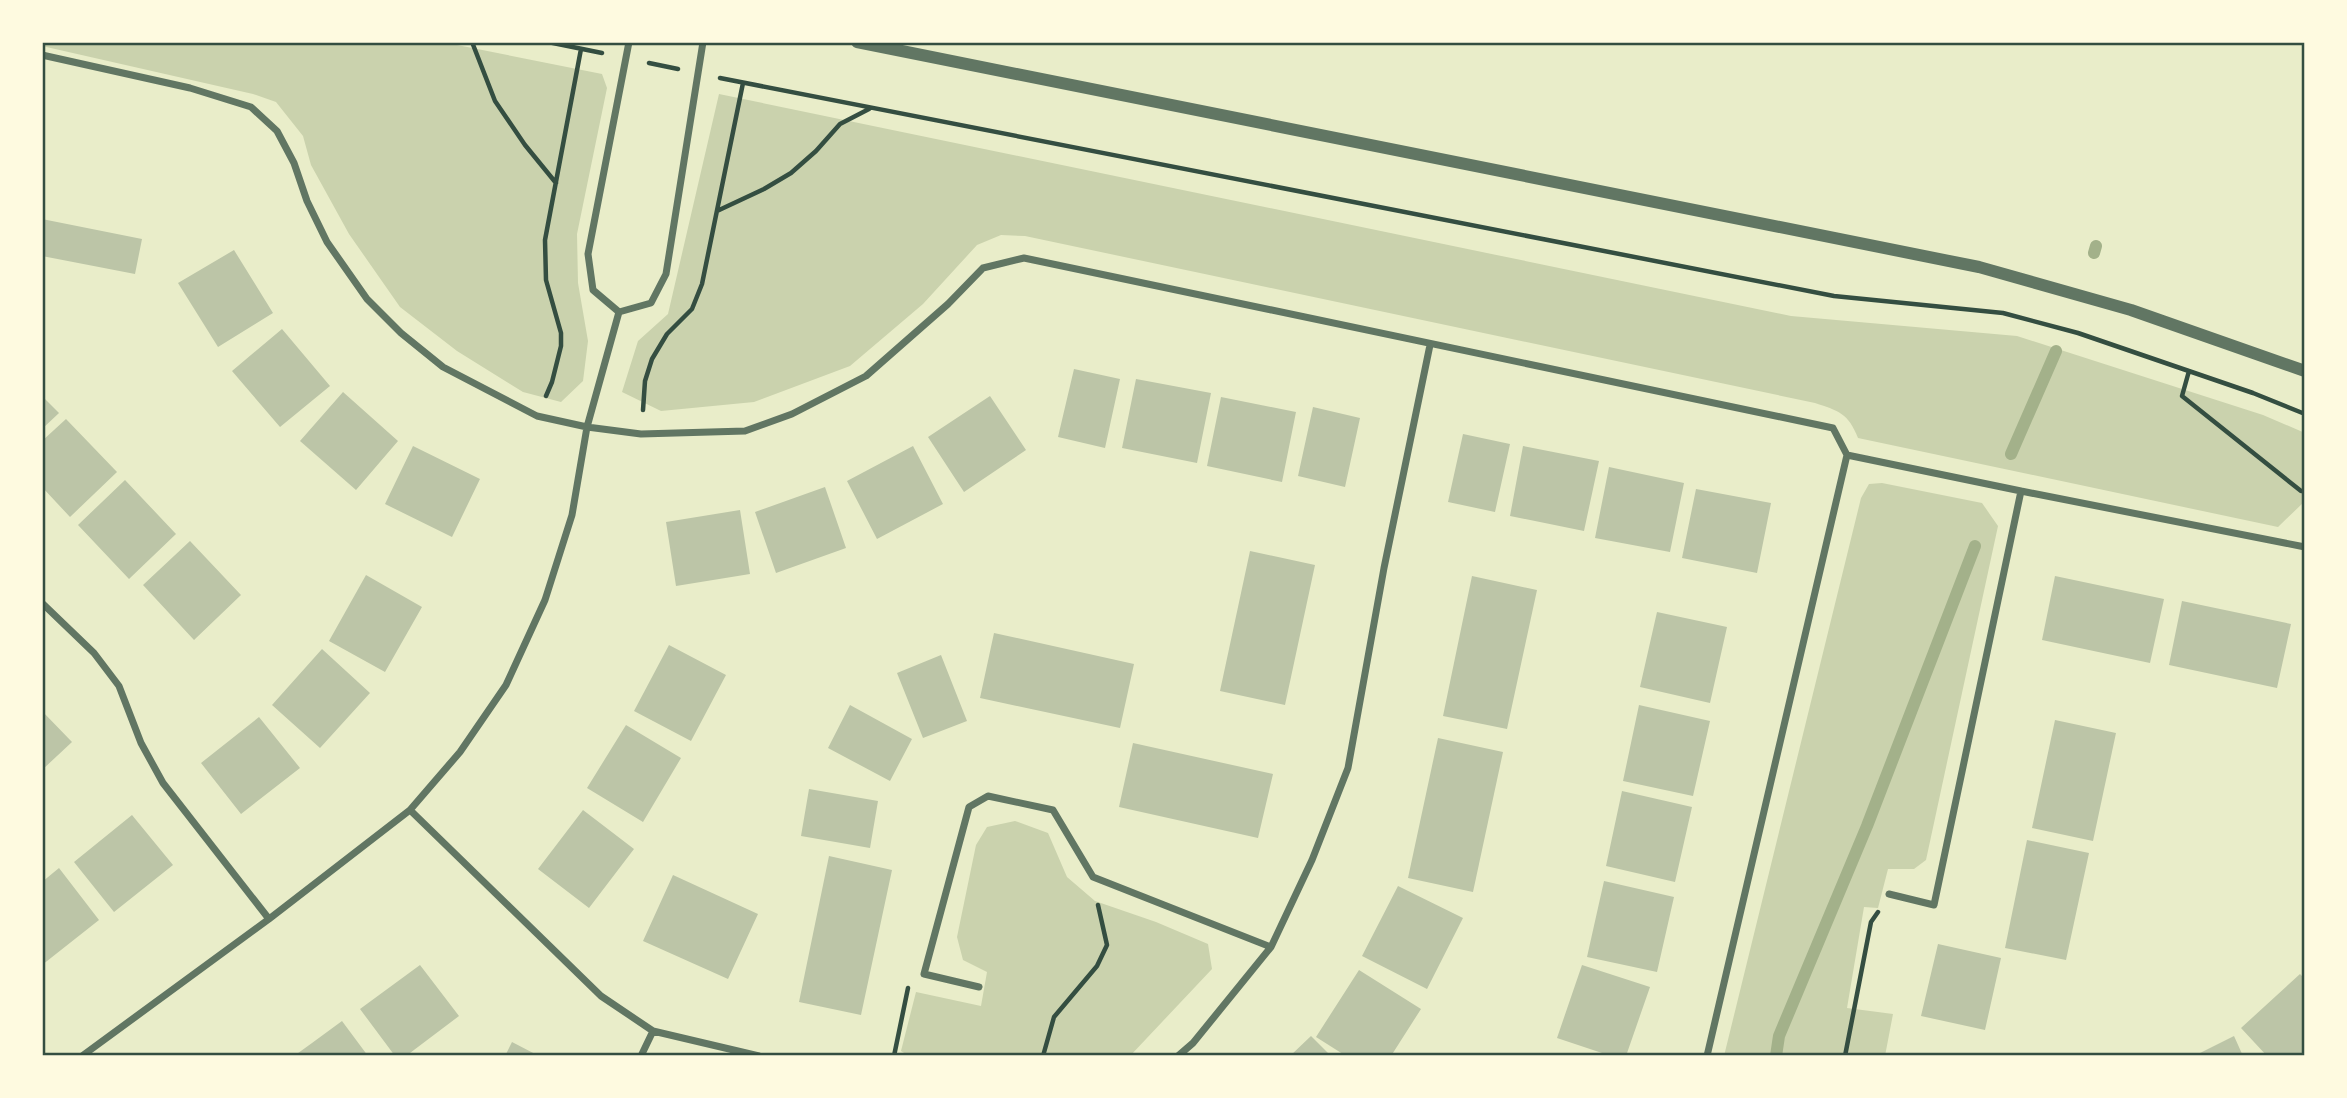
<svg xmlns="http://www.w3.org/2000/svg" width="2347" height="1098" font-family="Mulish,sans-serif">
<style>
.green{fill:#cad2ad}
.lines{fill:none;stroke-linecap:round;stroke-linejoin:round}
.stream{stroke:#a3b18a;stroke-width:12}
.building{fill:#bcc5a7}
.path{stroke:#344e41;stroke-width:4.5}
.minor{stroke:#617663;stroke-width:7}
.tertiary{stroke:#617663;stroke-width:12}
.neatline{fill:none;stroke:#344e41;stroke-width:2.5}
</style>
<rect width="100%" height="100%" fill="#e9edc9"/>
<!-- green -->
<path class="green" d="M 42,42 L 442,42 L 602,74 L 607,88 L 577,234 L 578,283 L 588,341 L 583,381 L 561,402 L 523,392 L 457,351 L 400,307 L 349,234 L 311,165 L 303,136 L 276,102 L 253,94 L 42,46 Z
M 719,94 L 1791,316 L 2017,336 L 2263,415 L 2305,433 L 2305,501 L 2278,527 L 1858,438 C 1848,413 1839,411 1815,403 L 1025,236 L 1001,235 L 977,245 L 923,304 L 850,366 L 754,402 L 661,411 L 622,392 L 638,341 L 668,314 Z
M 1882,483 L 1982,503 L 1998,526 L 1926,860 L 1914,869 L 1888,869 L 1878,908 L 1864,907 L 1847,1008 L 1893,1014 L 1885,1056 L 1724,1056 L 1861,498 L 1869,484 Z
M 1015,821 L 1048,833 L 1067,877 L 1095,901 L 1156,922 L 1208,944 L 1212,969 L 1130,1056 L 909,1056 L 901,1051 L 916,992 L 981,1006 L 987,972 L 963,960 L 957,937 L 976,845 L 987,827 Z"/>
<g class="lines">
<!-- stream -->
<path class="stream" d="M 2094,253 L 2096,246
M 2011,454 L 2056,351
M 1776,1056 L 1779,1036 L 1867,826 L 1975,546"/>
</g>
<!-- building -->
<path class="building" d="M 42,219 L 142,239 L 135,274 L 42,256 Z
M 234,250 L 273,313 L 218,347 L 178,283 Z
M 282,329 L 330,386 L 280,427 L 232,371 Z
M 1074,369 L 1120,379 L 1105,448 L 1058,437 Z
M 1136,379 L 1211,393 L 1197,463 L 1122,448 Z
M 343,392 L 398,441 L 356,490 L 300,441 Z
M 42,396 L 59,413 L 42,429 Z
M 990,396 L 1026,450 L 964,492 L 928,437 Z
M 1221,397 L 1296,412 L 1282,482 L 1207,466 Z
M 1313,407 L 1360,418 L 1345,487 L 1298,476 Z
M 66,419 L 117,472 L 70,517 L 42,487 L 42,441 Z
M 1463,434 L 1510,444 L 1495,512 L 1448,502 Z
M 413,446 L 480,479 L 452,537 L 385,504 Z
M 913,446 L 943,504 L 877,539 L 847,481 Z
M 1523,446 L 1599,461 L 1584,531 L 1510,516 Z
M 1609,467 L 1684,483 L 1670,552 L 1595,538 Z
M 125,480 L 176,534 L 129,579 L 78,525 Z
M 825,487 L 846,548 L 776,573 L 755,512 Z
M 1696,489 L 1771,503 L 1757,573 L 1682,558 Z
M 740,510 L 750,574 L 676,586 L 666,522 Z
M 190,541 L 241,595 L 194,640 L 143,585 Z
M 1250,551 L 1315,565 L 1285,705 L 1220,691 Z
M 366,575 L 422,607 L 385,672 L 329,641 Z
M 1472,576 L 1537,590 L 1507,729 L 1443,716 Z
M 2055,576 L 2164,599 L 2150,663 L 2042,640 Z
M 2182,601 L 2291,624 L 2277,688 L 2169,665 Z
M 1657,612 L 1727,627 L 1710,703 L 1640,687 Z
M 994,633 L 1134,664 L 1120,728 L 980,698 Z
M 669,645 L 726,675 L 691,741 L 634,711 Z
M 322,649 L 370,693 L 320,748 L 272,705 Z
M 941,655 L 967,721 L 923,738 L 897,673 Z
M 850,705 L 912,739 L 890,781 L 828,748 Z
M 1639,705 L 1710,721 L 1693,796 L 1623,781 Z
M 42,711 L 72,742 L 42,770 Z
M 259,717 L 300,768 L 241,814 L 201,763 Z
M 2055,720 L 2116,733 L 2093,841 L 2032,828 Z
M 626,725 L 681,758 L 643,822 L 587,788 Z
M 1438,738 L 1503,752 L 1473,892 L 1408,878 Z
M 1133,743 L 1273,774 L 1258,838 L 1119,807 Z
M 809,789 L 878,801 L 870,848 L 801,836 Z
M 1622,791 L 1692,807 L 1675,882 L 1606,866 Z
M 583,810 L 634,849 L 589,908 L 538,869 Z
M 132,815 L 173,865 L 114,912 L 74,862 Z
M 2027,840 L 2089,853 L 2066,960 L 2005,948 Z
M 829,856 L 892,870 L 861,1015 L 799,1002 Z
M 59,868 L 99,920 L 42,965 L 42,882 Z
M 673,875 L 758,914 L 728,979 L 643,941 Z
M 1604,881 L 1674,897 L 1657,972 L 1587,957 Z
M 1398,886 L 1463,918 L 1427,989 L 1362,956 Z
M 1938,944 L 2001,958 L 1985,1030 L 1921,1016 Z
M 420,965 L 459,1016 L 406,1056 L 395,1056 L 360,1009 Z
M 1582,965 L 1650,987 L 1626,1056 L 1611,1056 L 1557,1038 Z
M 1359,970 L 1421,1009 L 1391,1056 L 1346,1056 L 1316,1037 Z
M 2300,974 L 2305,979 L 2305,1056 L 2267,1056 L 2241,1028 Z
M 342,1021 L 368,1056 L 294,1056 L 312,1043 Z
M 1311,1036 L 1331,1056 L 1290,1056 Z
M 2234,1036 L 2243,1056 L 2194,1056 Z
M 512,1042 L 539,1056 L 505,1056 Z"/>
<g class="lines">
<!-- path -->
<path class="path" d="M 472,42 L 495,101 L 525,145 L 556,183
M 548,42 L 602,53
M 649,63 L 678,69
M 720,78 L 1834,296 L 2003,313 L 2078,333 L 2253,393 L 2305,414
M 717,211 L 764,189 L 791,173 L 816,151 L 840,124 L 869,109
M 2189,371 L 2182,396 L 2301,491 L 2305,491
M 546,396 L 552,382 L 561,346 L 561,333 L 546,280 L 545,240 L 581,49
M 643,410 L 645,381 L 652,359 L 667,334 L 692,309 L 702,284 L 743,83
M 894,1056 L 908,988
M 1043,1056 L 1054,1017 L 1097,966 L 1107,945 L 1098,905
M 1845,1056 L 1871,922 L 1878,912"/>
<!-- minor -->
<path class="minor" d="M 42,55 L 190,88 L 251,107 L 277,131 L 294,163 L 307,201 L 327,242 L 367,299 L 401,333 L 443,367 L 537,416 L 587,427 L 641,434 L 745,431 L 792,414 L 866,376 L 948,304 L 983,268 L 1024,258 L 1833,428 L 1847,455 L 1707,1056
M 619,312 L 651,303 L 666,274 L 703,42
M 619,312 L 593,290 L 588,254 L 629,42
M 1847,455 L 2021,491
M 42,603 L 94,653 L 119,686 L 141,743 L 163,783 L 269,919
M 410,810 L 601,996 L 653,1031 L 759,1056
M 1889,894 L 1934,905 L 2021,491 L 2305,547
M 979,987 L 924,974 L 969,807 L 988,796 L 1053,810 L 1093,877 L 1271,947
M 82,1056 L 269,919 L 410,810 L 460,752 L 506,685 L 545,600 L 572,515 L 587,427 L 619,312
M 641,1056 L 653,1031
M 1178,1056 L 1193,1043 L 1271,947 L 1312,860 L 1348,768 L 1384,568 L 1430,345"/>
<!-- tertiary -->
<path class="tertiary" d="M 857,42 L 1979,267 L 2131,310 L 2305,371"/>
</g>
<!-- border -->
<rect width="2347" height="1098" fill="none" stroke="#fefae0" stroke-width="88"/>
<rect x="44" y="44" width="2259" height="1010" class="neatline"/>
</svg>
